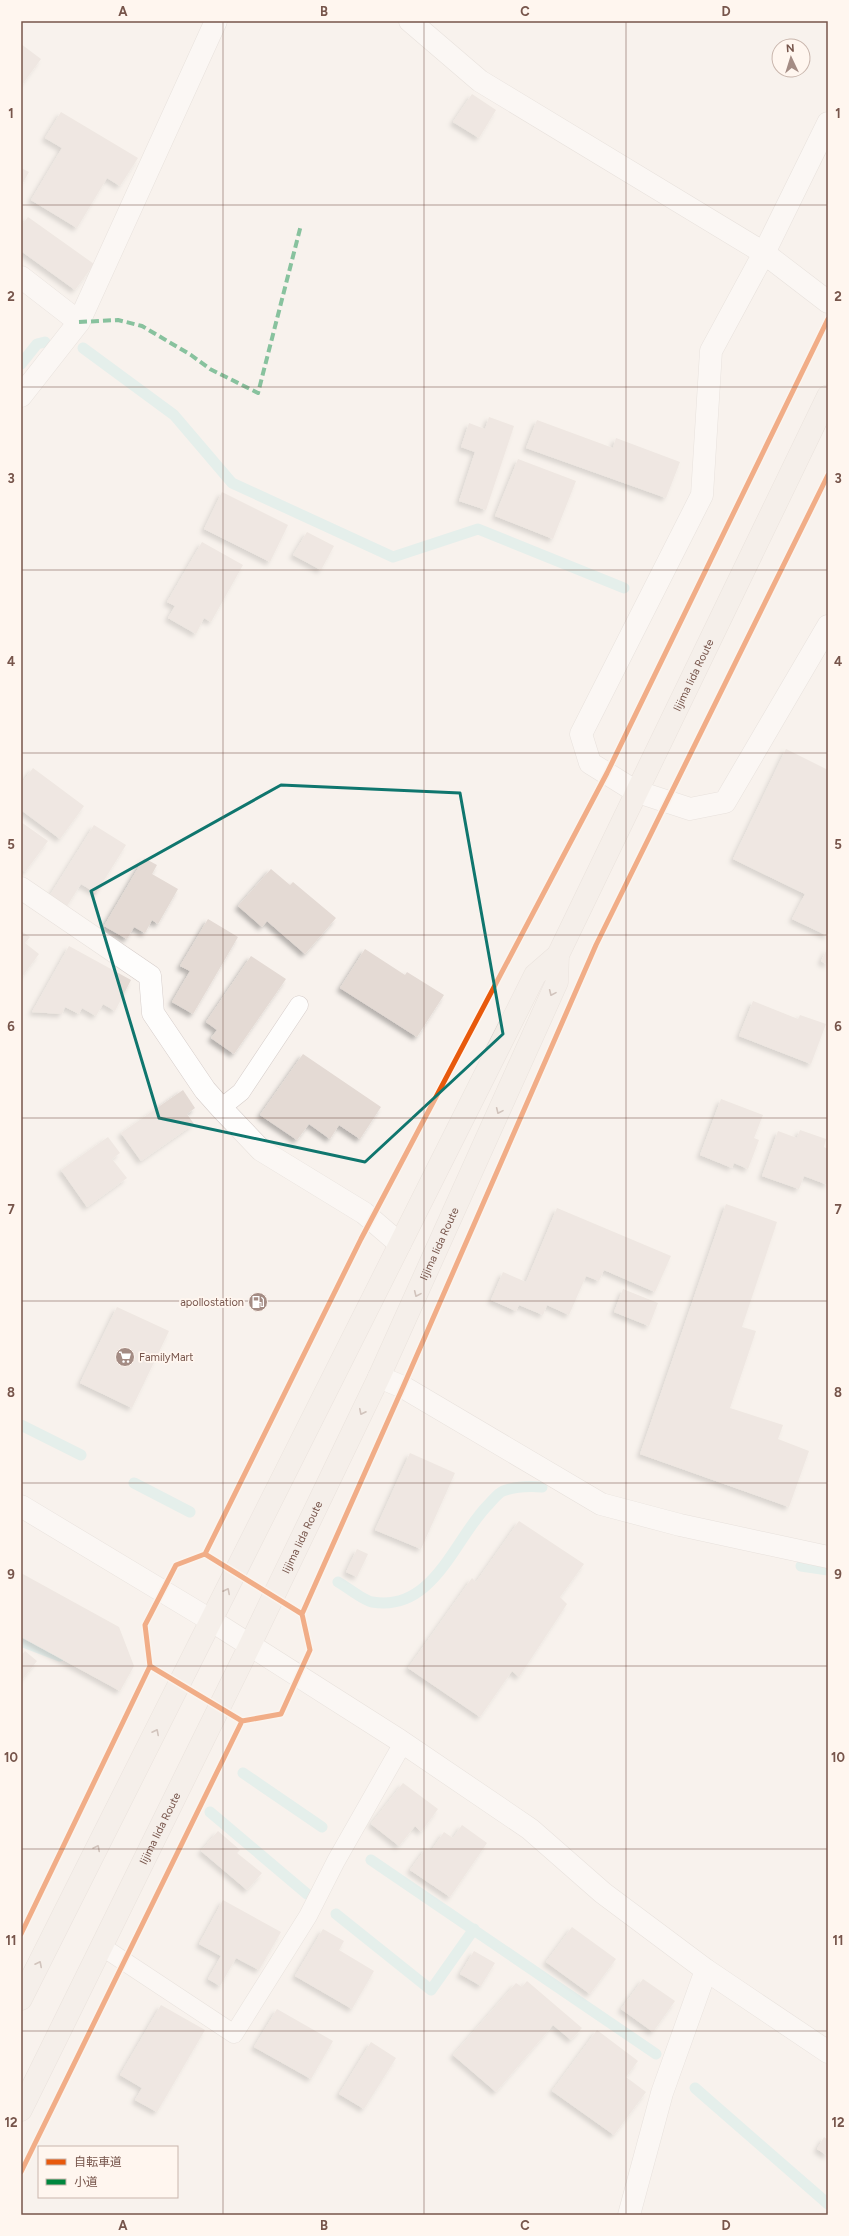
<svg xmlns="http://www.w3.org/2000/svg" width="849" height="2236" font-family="Figtree,'Noto Sans JP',sans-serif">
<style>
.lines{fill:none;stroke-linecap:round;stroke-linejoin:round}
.stream{stroke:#ceeae9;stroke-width:11}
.building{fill:#e4dad4;filter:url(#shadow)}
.service-casing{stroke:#d6cdca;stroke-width:19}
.minor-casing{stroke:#d6cdca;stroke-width:23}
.tertiary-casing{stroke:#d6cdca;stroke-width:23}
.primary-casing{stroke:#d9ceca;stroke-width:23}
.service{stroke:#fefdfc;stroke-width:18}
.minor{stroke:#fefdfc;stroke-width:22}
.tertiary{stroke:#fefdfc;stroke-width:22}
.primary{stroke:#f2ece6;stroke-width:22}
.quiet{stroke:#00873e;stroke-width:4;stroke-dasharray:8 4;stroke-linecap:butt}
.cycleway-casing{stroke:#fff6ef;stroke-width:8}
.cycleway{stroke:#e8590c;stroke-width:5}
.oneway{stroke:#a28a81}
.marked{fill:none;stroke:#0f766e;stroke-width:3;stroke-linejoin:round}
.grid{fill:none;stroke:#77554b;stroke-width:1;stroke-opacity:0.55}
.labels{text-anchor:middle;stroke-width:3.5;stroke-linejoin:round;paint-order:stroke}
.street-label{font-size:11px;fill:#77554b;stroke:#fff6ef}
.poi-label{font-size:11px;fill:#77554b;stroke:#fff6ef;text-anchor:end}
.neatline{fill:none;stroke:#77554b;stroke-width:1.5}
.grid-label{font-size:13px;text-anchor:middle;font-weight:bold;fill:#77554b}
</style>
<defs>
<filter id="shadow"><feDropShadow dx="-3.5" dy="3.5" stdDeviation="2" flood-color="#0004"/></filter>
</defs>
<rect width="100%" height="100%" fill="#f8f2ed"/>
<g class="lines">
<!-- stream -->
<path class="stream" d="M 83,348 L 174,415 L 232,483 L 393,557 L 478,529 L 624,588
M 21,364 L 37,344 L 45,342
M 21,1425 L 81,1455
M 134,1483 L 190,1512
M 801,1566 L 828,1570
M 338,1582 C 347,1587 364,1601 372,1602 C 434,1613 455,1537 489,1504 C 493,1500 498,1493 503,1491 C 516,1486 528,1486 542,1487
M 21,1641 L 60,1656
M 243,1773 L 322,1827
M 210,1812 L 307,1894
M 371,1860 L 656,2054
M 336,1914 L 431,1990 L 474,1929
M 695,2088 L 828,2204"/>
</g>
<!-- building -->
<path class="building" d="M 21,44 L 41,59 L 21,86 Z
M 472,94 L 496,110 L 479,138 L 453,122 Z
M 61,112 L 138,158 L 120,186 L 107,178 L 77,228 L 31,200 L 62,148 L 45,138 Z
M 21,168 L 29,172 L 21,186 Z
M 28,217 L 94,264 L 75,290 L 21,251 L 21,226 Z
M 489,417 L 514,426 L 486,510 L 459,501 L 475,452 L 461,447 L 469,423 L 485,429 Z
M 537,420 L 613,448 L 616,438 L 680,462 L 666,498 L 526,448 Z
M 518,459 L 576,481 L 553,539 L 495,516 Z
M 222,492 L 288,525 L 270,562 L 204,529 Z
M 307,532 L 334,546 L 321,570 L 293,555 Z
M 202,542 L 243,565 L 211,622 L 204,618 L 196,634 L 168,618 L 175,606 L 167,602 Z
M 786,749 L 828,770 L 828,936 L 792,919 L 805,894 L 733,859 Z
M 33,768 L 84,806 L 60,839 L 21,810 L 21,784 Z
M 21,822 L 48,841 L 25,872 L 21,869 Z
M 94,825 L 126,845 L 96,893 L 81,884 L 67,906 L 50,895 Z
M 144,858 L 157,865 L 152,874 L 178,889 L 158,924 L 152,920 L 145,933 L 134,927 L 127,939 L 104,926 Z
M 271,869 L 290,885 L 293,882 L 336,918 L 305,954 L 267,921 L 262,927 L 238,906 Z
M 208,919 L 238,937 L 193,1014 L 172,1002 L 190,971 L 180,966 Z
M 21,931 L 30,937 L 25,943 L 39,954 L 21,978 Z
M 69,946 L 131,980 L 115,1011 L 103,1004 L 96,1016 L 82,1008 L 79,1014 L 65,1007 L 62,1014 L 32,1012 Z
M 828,947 L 828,965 L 821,961 Z
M 365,949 L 405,975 L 407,972 L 444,995 L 417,1037 L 340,988 Z
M 251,956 L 286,979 L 234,1054 L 211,1038 L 217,1030 L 206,1022 Z
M 753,1001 L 798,1019 L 800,1015 L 826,1024 L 811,1064 L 739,1036 Z
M 303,1054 L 381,1107 L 360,1139 L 339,1125 L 330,1139 L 309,1124 L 297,1140 L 260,1115 Z
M 183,1090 L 195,1108 L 187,1114 L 194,1124 L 141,1161 L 121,1133 Z
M 721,1099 L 763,1115 L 754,1138 L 759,1140 L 748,1169 L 734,1163 L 732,1168 L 700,1155 Z
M 800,1130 L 826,1139 L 824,1147 L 828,1149 L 828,1185 L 804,1176 L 799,1189 L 762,1176 L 778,1131 L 797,1138 Z
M 108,1137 L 120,1153 L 112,1159 L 127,1178 L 87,1207 L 61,1170 Z
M 726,1204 L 777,1222 L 742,1327 L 756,1331 L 730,1408 L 783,1425 L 778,1439 L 809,1451 L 789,1507 L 640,1454 Z
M 557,1208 L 671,1256 L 655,1292 L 604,1270 L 599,1281 L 586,1276 L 569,1315 L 547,1305 L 543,1315 L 519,1305 L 516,1311 L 491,1300 L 503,1272 L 526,1282 Z
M 623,1289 L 658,1303 L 649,1326 L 614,1312 Z
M 117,1307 L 169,1331 L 132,1408 L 80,1383 Z
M 410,1453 L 455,1473 L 421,1549 L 375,1530 Z
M 519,1521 L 584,1564 L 560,1597 L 567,1604 L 519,1677 L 512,1671 L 480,1717 L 408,1668 L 472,1578 L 476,1582 Z
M 357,1549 L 368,1554 L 357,1577 L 346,1572 Z
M 21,1573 L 119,1627 L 134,1666 L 120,1691 L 21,1637 Z
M 25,1651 L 37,1661 L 21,1681 L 21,1656 Z
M 403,1783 L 438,1809 L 421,1832 L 415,1826 L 399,1846 L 371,1824 Z
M 462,1825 L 487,1843 L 450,1897 L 410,1870 L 426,1848 L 431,1851 L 444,1832 L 453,1838 Z
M 218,1831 L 240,1850 L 237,1853 L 262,1873 L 247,1890 L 201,1851 Z
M 223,1900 L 281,1932 L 259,1970 L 236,1958 L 220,1986 L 208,1979 L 221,1956 L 199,1944 Z
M 572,1927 L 616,1959 L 590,1994 L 546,1962 Z
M 323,1929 L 344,1941 L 339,1950 L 374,1971 L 352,2009 L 295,1976 Z
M 474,1951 L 495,1963 L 481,1986 L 460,1974 Z
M 643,1979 L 675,2001 L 653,2032 L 621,2009 Z
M 527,1981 L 582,2028 L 571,2040 L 553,2025 L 496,2092 L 453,2055 L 516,1983 L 522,1987 Z
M 161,2005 L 205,2030 L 157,2112 L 135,2100 L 142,2088 L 120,2075 Z
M 277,2009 L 333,2041 L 311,2079 L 254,2047 Z
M 597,2030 L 638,2061 L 626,2077 L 646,2092 L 614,2135 L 552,2091 Z
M 371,2042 L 396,2058 L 364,2109 L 339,2094 Z
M 824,2137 L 828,2140 L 828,2156 L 817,2149 Z"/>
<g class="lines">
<defs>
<path id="service" d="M 221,1108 L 241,1092 L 299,1005
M 101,1946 L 234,2034 L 308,1916 L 336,1861 L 403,1743"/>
<path id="minor" d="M 410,21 L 480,81 L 764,253 L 828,302
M 828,123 L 764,253 L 711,351 L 702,495 L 581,734 L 590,763 L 635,791 L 690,809 L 725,802 L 828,626
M 21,277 L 79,322
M 21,396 L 79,322 L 216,21
M 21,888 L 150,976 L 153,1013 L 205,1090 L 221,1108 L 261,1150 L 364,1213 L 400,1244
M 379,1377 L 403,1387 L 601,1504 L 680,1525 L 828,1557
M 629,2215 L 662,2093 L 706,1970"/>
<path id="tertiary" d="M 21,1506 L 212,1621 L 399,1740 L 530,1829 L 603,1893 L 706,1970 L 828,2052"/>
<g id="primary">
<path d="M 21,1999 L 535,975 L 558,955"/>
<path id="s1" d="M 21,2110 L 250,1645 L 379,1377 L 557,982 L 558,955 L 828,396"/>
</g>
</defs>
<!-- service casing -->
<use href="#service" class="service-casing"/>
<!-- minor casing -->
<use href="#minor" class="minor-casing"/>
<!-- tertiary casing -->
<use href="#tertiary" class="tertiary-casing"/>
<!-- primary casing -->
<use href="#primary" class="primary-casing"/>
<!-- service -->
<use href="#service" class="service"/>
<!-- minor -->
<use href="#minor" class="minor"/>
<!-- tertiary -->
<use href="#tertiary" class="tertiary"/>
<!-- primary -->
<use href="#primary" class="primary"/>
<!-- quiet -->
<path class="quiet" d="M 79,322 L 118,320 L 142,326 L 191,355 L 210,369 L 258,393 L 301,225"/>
<defs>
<path id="cycleway" d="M 205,1554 L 302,1614
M 150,1666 L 242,1721
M 21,1934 L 150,1666 L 145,1625 L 176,1565 L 205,1554 L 361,1239 L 607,773 L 828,319
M 21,2172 L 242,1721 L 281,1714 L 310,1650 L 302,1614 L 403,1387 L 596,945 L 828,475"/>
</defs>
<!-- cycleway casing -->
<use href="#cycleway" class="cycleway-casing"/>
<!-- cycleway -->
<use href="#cycleway" class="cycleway"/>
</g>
<!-- one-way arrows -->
<defs><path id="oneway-chevron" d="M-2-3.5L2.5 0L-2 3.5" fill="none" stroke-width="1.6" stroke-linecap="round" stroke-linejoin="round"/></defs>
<g class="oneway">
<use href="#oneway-chevron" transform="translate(552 993) rotate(114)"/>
<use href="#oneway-chevron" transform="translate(499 1111) rotate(114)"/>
<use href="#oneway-chevron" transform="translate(417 1294) rotate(114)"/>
<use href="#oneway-chevron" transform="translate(362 1412) rotate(116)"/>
<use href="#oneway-chevron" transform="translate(227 1591) rotate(-63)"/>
<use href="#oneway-chevron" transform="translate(156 1732) rotate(-63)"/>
<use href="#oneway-chevron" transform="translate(97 1848) rotate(-63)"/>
<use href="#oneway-chevron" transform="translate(39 1964) rotate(-63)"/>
</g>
<!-- marked area -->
<path d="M0 0H849V2236H0ZM 281,785 L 460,793 L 503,1034 L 365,1162 L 159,1118 L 91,891 Z" fill="#f8f2ed" fill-opacity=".55" fill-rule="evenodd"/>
<path class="marked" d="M 281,785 L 460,793 L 503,1034 L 365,1162 L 159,1118 L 91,891 Z"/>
<!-- grid -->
<path class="grid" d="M 223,21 L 223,2215M 424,21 L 424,2215M 626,21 L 626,2215M 21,205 L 828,205M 21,387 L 828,387M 21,570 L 828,570M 21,753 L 828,753M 21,935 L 828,935M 21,1118 L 828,1118M 21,1301 L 828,1301M 21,1483 L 828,1483M 21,1666 L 828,1666M 21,1849 L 828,1849M 21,2031 L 828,2031"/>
<!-- icons -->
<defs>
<symbol id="fuel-disc" viewBox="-11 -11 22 22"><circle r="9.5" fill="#a48c84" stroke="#fff6ef"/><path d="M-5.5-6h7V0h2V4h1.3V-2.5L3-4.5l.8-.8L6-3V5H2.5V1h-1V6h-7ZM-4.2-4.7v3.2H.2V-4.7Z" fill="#fff"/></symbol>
<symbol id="supermarket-disc" viewBox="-11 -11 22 22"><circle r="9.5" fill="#a48c84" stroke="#fff6ef"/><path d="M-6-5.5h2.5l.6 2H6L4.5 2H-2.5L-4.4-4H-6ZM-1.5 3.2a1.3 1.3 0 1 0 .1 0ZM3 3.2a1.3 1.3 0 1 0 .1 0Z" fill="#fff"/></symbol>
</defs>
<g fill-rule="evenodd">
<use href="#fuel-disc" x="247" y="1291" width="22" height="22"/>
<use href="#supermarket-disc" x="114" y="1346" width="22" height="22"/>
</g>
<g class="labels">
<!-- street labels -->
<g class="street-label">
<text dy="4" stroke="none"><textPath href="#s1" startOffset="1587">Iijima Iida Route</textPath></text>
<text dy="4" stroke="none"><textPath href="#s1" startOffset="962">Iijima Iida Route</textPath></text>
<text dy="4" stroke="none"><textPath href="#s1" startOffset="638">Iijima Iida Route</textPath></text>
<text dy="4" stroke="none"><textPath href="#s1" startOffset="314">Iijima Iida Route</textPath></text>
</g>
<!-- poi labels -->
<g class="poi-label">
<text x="244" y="1306">apollostation</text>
<text x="139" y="1361" text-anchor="start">FamilyMart</text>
</g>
</g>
<!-- border -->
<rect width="849" height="2236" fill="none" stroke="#fff6ef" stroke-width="44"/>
<!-- legend -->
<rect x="38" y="2146" width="140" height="52" fill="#fff6ef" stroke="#c9b6ad"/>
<rect x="46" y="2159" width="20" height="6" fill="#e8590c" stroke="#c9b6ad"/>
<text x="74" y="2166" font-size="12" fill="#77554b">自転車道</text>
<rect x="46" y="2179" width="20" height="6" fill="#00873e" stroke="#c9b6ad"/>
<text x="74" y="2186" font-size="12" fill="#77554b">小道</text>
<!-- north arrow -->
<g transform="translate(791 58) rotate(356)"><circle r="19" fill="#fff6ef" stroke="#c9b6ad"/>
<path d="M0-3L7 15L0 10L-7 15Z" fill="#a48c84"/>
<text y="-6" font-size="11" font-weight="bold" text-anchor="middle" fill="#77554b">N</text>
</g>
<rect x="22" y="22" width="805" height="2192" class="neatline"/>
<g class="grid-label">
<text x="123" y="16">A</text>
<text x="324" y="16">B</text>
<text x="525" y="16">C</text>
<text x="726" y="16">D</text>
<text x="11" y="118">1</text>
<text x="838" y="118">1</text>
<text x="11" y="301">2</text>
<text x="838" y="301">2</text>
<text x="11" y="483">3</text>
<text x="838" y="483">3</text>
<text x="11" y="666">4</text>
<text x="838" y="666">4</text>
<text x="11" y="849">5</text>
<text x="838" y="849">5</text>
<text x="11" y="1031">6</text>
<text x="838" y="1031">6</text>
<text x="11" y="1214">7</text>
<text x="838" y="1214">7</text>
<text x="11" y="1397">8</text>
<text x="838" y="1397">8</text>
<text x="11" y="1579">9</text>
<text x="838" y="1579">9</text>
<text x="11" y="1762">10</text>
<text x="838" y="1762">10</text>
<text x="11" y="1945">11</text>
<text x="838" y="1945">11</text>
<text x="11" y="2127">12</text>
<text x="838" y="2127">12</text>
<text x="123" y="2230">A</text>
<text x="324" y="2230">B</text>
<text x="525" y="2230">C</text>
<text x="726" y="2230">D</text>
</g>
</svg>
